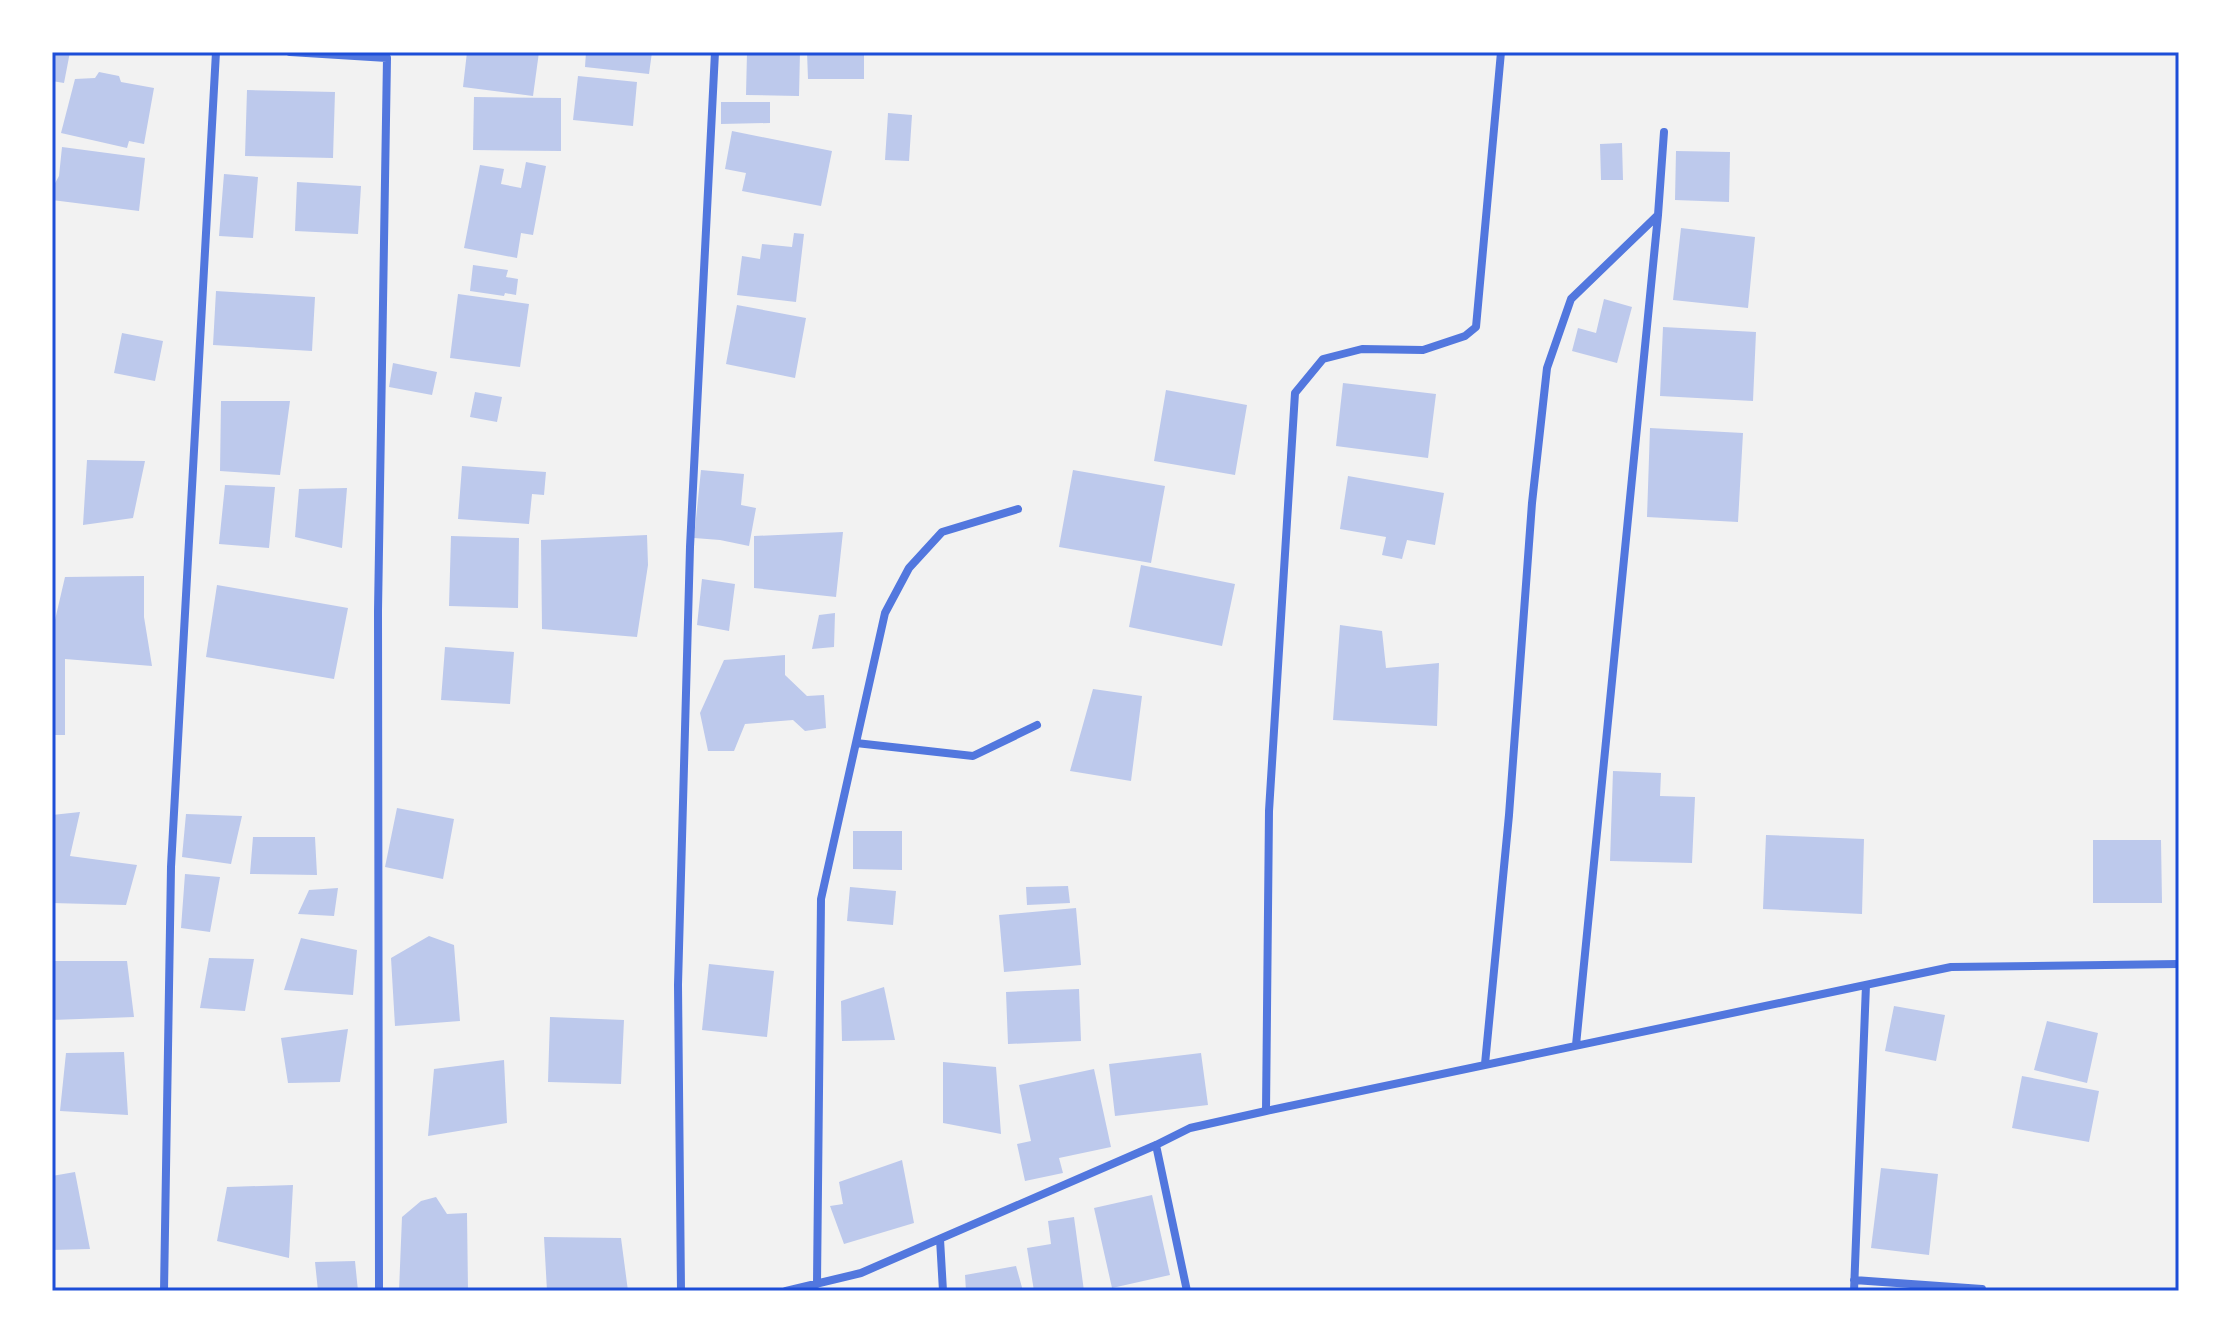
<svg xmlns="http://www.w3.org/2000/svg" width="2231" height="1343" font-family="Lato,sans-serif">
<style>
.building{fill:#bdc9ec}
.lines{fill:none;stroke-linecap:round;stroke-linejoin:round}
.minor{stroke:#5277de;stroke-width:8}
.neatline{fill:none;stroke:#1d4ed8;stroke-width:3}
</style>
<rect width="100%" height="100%" fill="#f2f2f2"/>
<!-- building -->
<path class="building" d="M 52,52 L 70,52 L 64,83 L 52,81 Z
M 467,52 L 539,52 L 533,96 L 463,87 Z
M 586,52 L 652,52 L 649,74 L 585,67 Z
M 747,52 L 800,52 L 799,96 L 746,95 Z
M 807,52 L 864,52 L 864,79 L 808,79 Z
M 99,72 L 119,76 L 121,82 L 154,88 L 144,144 L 129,141 L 127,148 L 61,133 L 75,79 L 95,78 Z
M 578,76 L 637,82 L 633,126 L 573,120 Z
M 247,90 L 335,92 L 333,158 L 245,156 Z
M 474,97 L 561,98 L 561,151 L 473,150 Z
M 721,102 L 770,102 L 770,123 L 721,124 Z
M 888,113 L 912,115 L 909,161 L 885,160 Z
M 732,131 L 832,151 L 821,206 L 742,191 L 746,173 L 725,169 Z
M 1622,143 L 1623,180 L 1601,180 L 1600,144 Z
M 62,147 L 145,158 L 139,211 L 52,200 L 54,185 L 59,176 Z
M 1676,151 L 1730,152 L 1729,202 L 1675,200 Z
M 526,162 L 546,166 L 533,235 L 521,233 L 517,258 L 464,248 L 480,165 L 504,169 L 501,184 L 521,188 Z
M 224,174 L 258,177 L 253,238 L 219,236 Z
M 297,182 L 361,186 L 358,234 L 295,231 Z
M 1681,228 L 1755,237 L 1748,308 L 1673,300 Z
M 794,233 L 804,234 L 796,302 L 737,295 L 742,256 L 760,259 L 762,244 L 792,247 Z
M 473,265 L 508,270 L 506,277 L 518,279 L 516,295 L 505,293 L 504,296 L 470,291 Z
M 216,291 L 315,297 L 312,351 L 213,345 Z
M 458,294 L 529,304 L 520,367 L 450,358 Z
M 1604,299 L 1632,307 L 1617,363 L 1572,351 L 1578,328 L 1596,333 Z
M 737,305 L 806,318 L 795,378 L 726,364 Z
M 1663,327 L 1756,332 L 1753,401 L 1660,396 Z
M 122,333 L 163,341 L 155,381 L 114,373 Z
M 393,363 L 437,372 L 432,395 L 389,387 Z
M 1343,383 L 1436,394 L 1428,458 L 1336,446 Z
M 1166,390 L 1247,405 L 1235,475 L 1154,461 Z
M 475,392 L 502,397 L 497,422 L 470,417 Z
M 221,401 L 290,401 L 280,475 L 220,471 Z
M 1650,428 L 1743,433 L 1738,522 L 1647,517 Z
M 87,460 L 145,461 L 133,518 L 83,525 Z
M 462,466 L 546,472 L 544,495 L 532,494 L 529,524 L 458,519 Z
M 701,470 L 744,474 L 741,505 L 756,508 L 749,546 L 720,540 L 694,538 Z
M 1073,470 L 1165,486 L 1151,563 L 1059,547 Z
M 1348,476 L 1444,493 L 1435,545 L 1407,540 L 1402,559 L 1382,555 L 1386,537 L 1340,529 Z
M 225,485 L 275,487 L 269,548 L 219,544 Z
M 347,488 L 342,548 L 295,537 L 299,489 Z
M 843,532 L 836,597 L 754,588 L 754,536 Z
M 647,535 L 648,565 L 637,637 L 542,629 L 541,540 Z
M 451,536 L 519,538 L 518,608 L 449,606 Z
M 1141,565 L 1235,584 L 1222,646 L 1129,627 Z
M 144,576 L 144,617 L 152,666 L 65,659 L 65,735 L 52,735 L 52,621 L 55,620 L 65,577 Z
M 702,579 L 735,584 L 729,631 L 697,625 Z
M 217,585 L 348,608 L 334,679 L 206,657 Z
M 835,613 L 834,647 L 812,649 L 819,615 Z
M 1340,625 L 1382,631 L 1386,668 L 1439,663 L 1437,726 L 1333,720 Z
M 445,647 L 514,652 L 510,704 L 441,700 Z
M 785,655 L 785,675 L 807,696 L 824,695 L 826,728 L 805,731 L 793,720 L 745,724 L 734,751 L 708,751 L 700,713 L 724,660 Z
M 1093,689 L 1142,696 L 1131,781 L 1070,771 Z
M 1613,771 L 1661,773 L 1660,796 L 1695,797 L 1692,863 L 1610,861 Z
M 397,808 L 454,819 L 443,879 L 385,867 Z
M 80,812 L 70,856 L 137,865 L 126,905 L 52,903 L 52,815 Z
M 186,814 L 242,816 L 231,864 L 182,857 Z
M 853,831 L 902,831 L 902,870 L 853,869 Z
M 1766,835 L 1864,839 L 1862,914 L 1763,909 Z
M 253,837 L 315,837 L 317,875 L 250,874 Z
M 2093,840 L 2161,840 L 2162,903 L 2093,903 Z
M 185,874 L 220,877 L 210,932 L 181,928 Z
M 1068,886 L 1070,903 L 1027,905 L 1026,887 Z
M 850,887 L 896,891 L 893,925 L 847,921 Z
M 338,888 L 334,916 L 298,914 L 309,890 Z
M 1076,908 L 1081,965 L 1004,972 L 999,915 Z
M 429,936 L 454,945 L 460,1021 L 395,1026 L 391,958 Z
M 301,938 L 357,950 L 353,995 L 284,990 Z
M 209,958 L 254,959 L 245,1011 L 200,1008 Z
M 52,961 L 127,961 L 134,1017 L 52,1020 Z
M 709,964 L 774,971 L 767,1037 L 702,1030 Z
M 884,987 L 895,1040 L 842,1041 L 841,1001 Z
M 1079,989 L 1081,1041 L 1008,1044 L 1006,992 Z
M 1894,1006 L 1945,1015 L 1936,1061 L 1885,1051 Z
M 550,1017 L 624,1020 L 621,1084 L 548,1082 Z
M 2047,1021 L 2098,1033 L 2087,1083 L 2034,1070 Z
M 348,1029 L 340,1082 L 288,1083 L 281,1038 Z
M 124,1052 L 128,1115 L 60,1111 L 66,1053 Z
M 1201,1053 L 1208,1105 L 1115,1116 L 1109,1064 Z
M 504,1060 L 507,1123 L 428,1136 L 434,1069 Z
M 943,1062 L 996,1067 L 1001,1134 L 943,1123 Z
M 1094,1069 L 1111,1147 L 1059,1158 L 1063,1173 L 1025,1181 L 1017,1144 L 1031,1141 L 1019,1085 Z
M 2022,1076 L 2099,1091 L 2089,1142 L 2012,1128 Z
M 902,1160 L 914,1223 L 844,1244 L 830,1206 L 843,1204 L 839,1182 Z
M 1881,1168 L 1938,1174 L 1929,1255 L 1871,1248 Z
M 75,1172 L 90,1249 L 52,1250 L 52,1176 Z
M 293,1185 L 289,1258 L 217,1241 L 227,1187 Z
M 1152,1195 L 1170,1275 L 1112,1288 L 1094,1208 Z
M 436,1197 L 447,1214 L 467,1213 L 468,1291 L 399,1291 L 402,1217 L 421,1201 Z
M 1074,1217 L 1084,1291 L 1034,1291 L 1027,1248 L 1051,1244 L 1048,1221 Z
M 544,1237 L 621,1238 L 628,1291 L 547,1291 Z
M 355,1261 L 358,1291 L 318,1291 L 315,1262 Z
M 1016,1266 L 1023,1291 L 966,1291 L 965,1275 Z"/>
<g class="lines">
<!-- minor -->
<path class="minor" d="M 290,52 L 387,58 L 378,611 L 379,1291
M 856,743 L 973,756 L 1037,725
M 1576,1045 L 1658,215 L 1664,132
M 1485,1064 L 1509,815 L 1532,503 L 1547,368 L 1571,299 L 1657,216
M 1266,1111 L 1269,811 L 1295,393 L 1323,359 L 1362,349 L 1423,350 L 1465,336 L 1476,327 L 1501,52
M 1156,1145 L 1187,1291
M 940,1239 L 943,1291
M 1854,1280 L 1982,1289 L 1981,1291
M 817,1284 L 821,899 L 885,613 L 909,568 L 942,532 L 1018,509
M 164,1291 L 171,867 L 216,52
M 681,1291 L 678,985 L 690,547 L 715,52
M 786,1291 L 861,1273 L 1156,1145 L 1190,1128 L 1266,1111 L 1951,967 L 2179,964
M 1854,1291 L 1866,985"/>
</g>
<!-- border -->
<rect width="2231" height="1343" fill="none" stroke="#ffffff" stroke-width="108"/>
<rect x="54" y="54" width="2123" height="1235" class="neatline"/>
</svg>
